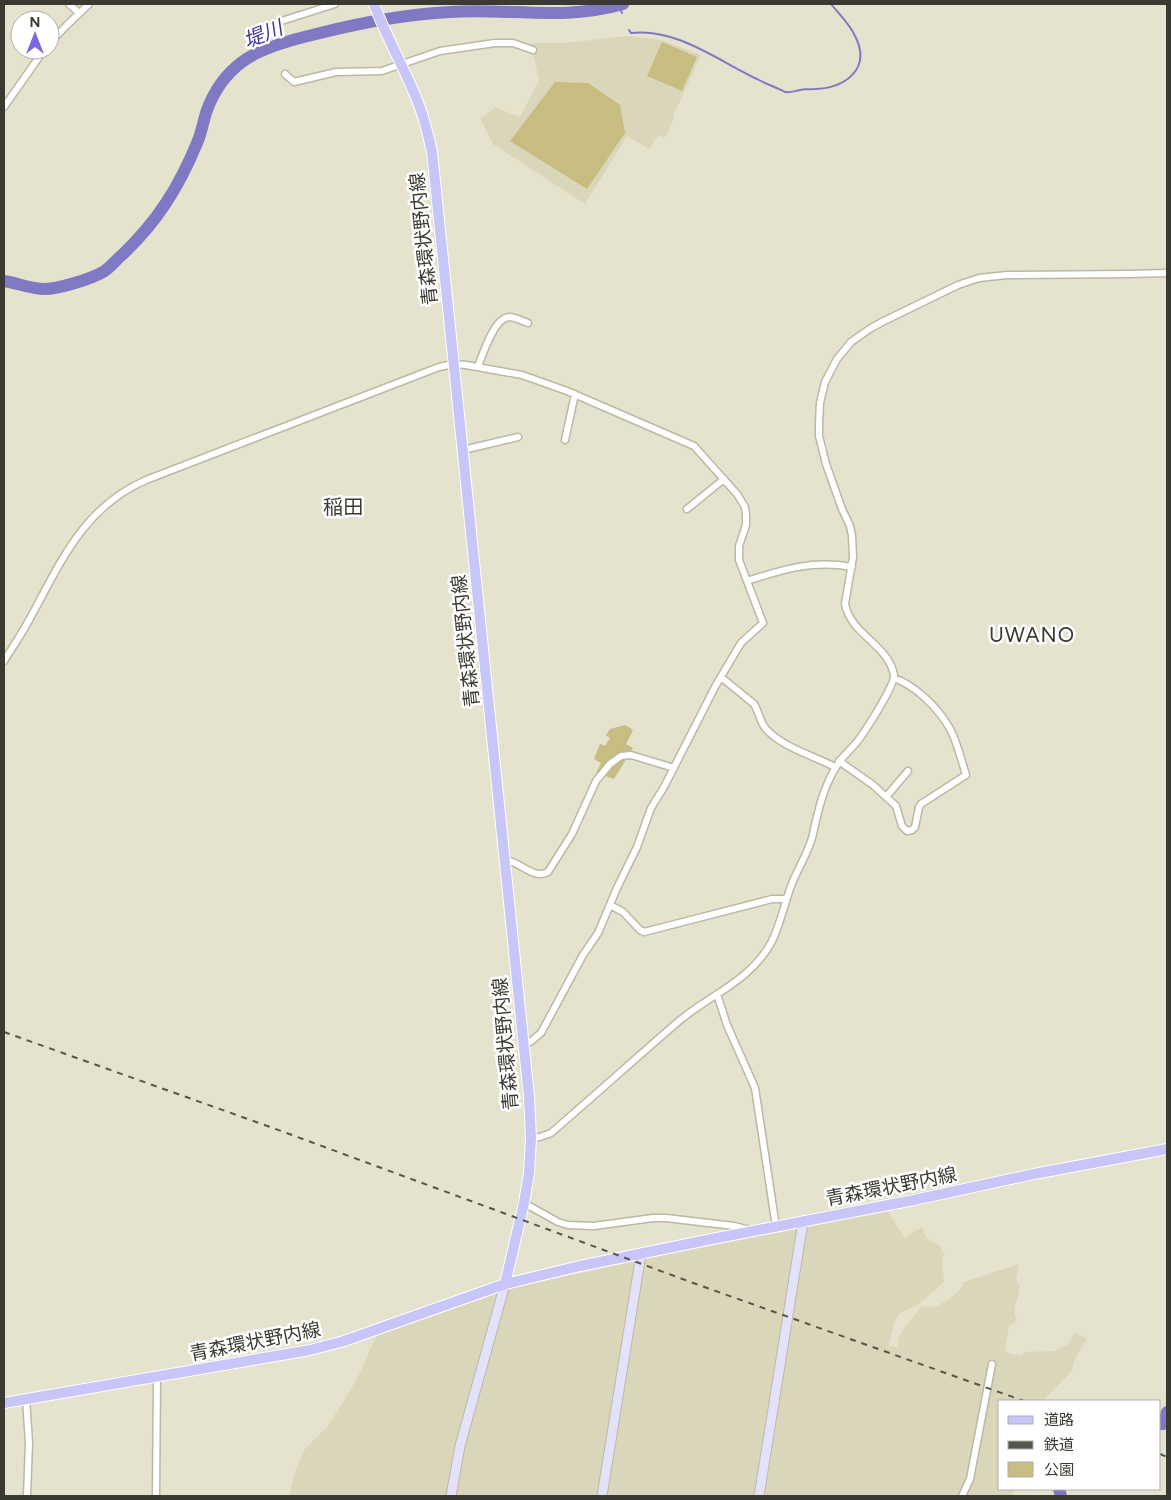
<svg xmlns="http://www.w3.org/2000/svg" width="1171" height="1500" font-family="Figtree,'Noto Sans JP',sans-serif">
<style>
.built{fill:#dad6ba}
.green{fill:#c7bd80}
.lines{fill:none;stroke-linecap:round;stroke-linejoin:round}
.stream{stroke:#7f79c4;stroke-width:2}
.river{stroke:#7f79c4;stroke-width:12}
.street-casing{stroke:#bbb8a5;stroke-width:9}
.secondary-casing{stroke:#bbb8a5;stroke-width:11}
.primary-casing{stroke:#fff;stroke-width:12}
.street{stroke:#fff;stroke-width:6}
.secondary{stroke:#e4e2fb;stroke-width:9}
.primary{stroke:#c8c5f8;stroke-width:10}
.rail{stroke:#56554b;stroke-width:2;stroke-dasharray:6 6;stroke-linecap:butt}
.labels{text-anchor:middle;stroke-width:5;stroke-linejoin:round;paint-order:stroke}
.street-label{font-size:19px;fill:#3b3a32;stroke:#fff}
.water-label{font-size:20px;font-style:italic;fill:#43338d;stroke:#fff}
.neighbourhood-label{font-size:20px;fill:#3b3a32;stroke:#fff}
.quarter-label{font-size:21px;letter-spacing:1px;fill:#3b3a32;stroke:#fff}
</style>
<rect width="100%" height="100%" fill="#e5e2cd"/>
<!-- built -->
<path class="built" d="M 628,36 L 661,40 L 701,55 L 674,114 L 674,118 L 666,137 L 658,136 L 649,149 L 627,136 L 585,204 L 493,144 L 480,118 L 489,113 L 494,107 L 520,117 L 539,80 L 531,43 L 565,43 Z
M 887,1211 L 905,1238 L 922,1227 L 926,1237 L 939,1246 L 945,1255 L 942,1258 L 944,1282 L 920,1303 L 900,1313 L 894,1323 L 889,1345 L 897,1348 L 899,1337 L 905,1327 L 922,1306 L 929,1307 L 937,1306 L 948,1300 L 959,1291 L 964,1282 L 1019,1264 L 1016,1280 L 1020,1286 L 1018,1297 L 1015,1306 L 1015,1315 L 1017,1321 L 1009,1326 L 1005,1350 L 1008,1353 L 1021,1356 L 1025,1352 L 1055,1351 L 1068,1344 L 1075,1333 L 1087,1338 L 1074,1361 L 1072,1371 L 1043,1401 L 1000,1401 L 1000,1489 L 1014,1489 L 1012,1496 L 289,1496 L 295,1472 L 305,1449 L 327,1427 L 346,1398 L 360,1373 L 372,1345 L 378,1334 L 517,1287 L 649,1258 Z"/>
<!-- green -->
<path class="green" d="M 662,42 L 697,57 L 682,91 L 647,76 Z
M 555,82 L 588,83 L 620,105 L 625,133 L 587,189 L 510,141 Z
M 625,725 L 633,730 L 626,744 L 633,748 L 614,779 L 596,773 L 601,763 L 594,759 L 600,744 L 605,746 L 610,738 L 606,735 L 610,729 Z"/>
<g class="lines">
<!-- stream -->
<path class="stream" d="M 619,5 L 622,13
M 629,30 L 631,33 C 677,28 717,60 757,79 C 766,84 776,87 785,92 C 791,93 794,91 800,90 C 805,89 810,89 815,89 C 844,88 871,70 856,38 C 851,25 839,14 831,4"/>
<!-- river -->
<path class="river" d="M 4,281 C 17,283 31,289 45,289 C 58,289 91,279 103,272 C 110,268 116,260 122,255 C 157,222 179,187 197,143 C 202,132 203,121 207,110 C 214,91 226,74 242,62 C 259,49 291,40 312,35 C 355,24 405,14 450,12 C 509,8 564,21 623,4
M 1160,1424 L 1163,1424 L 1167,1412
M 1059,1489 L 1061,1496"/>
<defs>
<path id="street" d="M 69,4 L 79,13
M 272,24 L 335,4
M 50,43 L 66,26 L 89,4
M 285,74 L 294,82 L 336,72 L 382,71 L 440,51 L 495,43 L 513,43 L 533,50
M 4,107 L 44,50
M 478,366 C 483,354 494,318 509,317 C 515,317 522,321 528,323
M 565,440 L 575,394
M 463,450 L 518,437
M 687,509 L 724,479
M 747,581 C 784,569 812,560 852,567
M 4,661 C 12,648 21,635 28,622 C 60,564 82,508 146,480 L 439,367 L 454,364 L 466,365 L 522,375 L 567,391 L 694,446 L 737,494 L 745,507 L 746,515 L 746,525 L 739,546 L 739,560 L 763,623 L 741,643 L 716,685 L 664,787 L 651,808 L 637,847 L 617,888 L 598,933 L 583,955 L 541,1033 L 530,1042 L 524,1044
M 721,677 L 754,704 C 759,712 760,722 766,729 C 782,747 814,756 835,767
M 839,761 L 873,785 L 896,806 L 902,826 L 907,831 L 912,830 L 915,827 L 919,807 L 921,804 L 966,775 C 961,759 957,741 949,727 C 937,707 916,686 894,678
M 886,797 L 908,771
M 505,860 C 520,861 533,880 548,872 L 572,834 L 596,781 L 610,764 L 621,756 L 631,755 L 674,768
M 610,905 L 623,912 L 640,930 L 644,932 L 772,899 L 783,899 L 786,900
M 717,994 L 727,1025 L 755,1088 L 776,1227
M 531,1138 L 540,1137 L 551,1133 C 594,1096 636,1058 679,1021 C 711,994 749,982 771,943 C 780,926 784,905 791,886 C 797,870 807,855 812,838 C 818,812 822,790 836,767 C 842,756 853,748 860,738 C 867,728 895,685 894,675 C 888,644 851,635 845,604 L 853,557 L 852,536 L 850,526 L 842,509 L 826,464 L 819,436 L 819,425 L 820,403 L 825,382 L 837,359 L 851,342 L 871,328 L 884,321 L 958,285 L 979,278 L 1007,275 L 1129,274 L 1167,273
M 524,1203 L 558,1222 L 568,1225 L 594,1226 L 653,1218 L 666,1218 L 734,1226 L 750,1230
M 26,1399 L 29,1443 L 27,1496
M 156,1496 L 157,1376
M 962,1496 L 970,1479 L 992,1364"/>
<path id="secondary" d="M 451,1496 L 460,1446 L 505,1284
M 602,1496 L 641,1254
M 759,1496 L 803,1222"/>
<path id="primary" d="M 374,4 C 386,37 404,67 417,100 C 424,117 428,134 432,152 L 529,1097 L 531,1138 L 529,1173 L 524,1203 L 505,1284
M 4,1403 L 310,1350 L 344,1341 L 505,1284 L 580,1266 L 712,1239 L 914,1200 L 1034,1174 L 1167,1149"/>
</defs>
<!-- street casing -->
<use href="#street" class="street-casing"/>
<!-- secondary casing -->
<use href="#secondary" class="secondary-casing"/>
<!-- primary casing -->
<use href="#primary" class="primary-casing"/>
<!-- street -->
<use href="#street" class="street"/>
<!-- secondary -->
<use href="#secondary" class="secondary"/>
<!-- primary -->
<use href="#primary" class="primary"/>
<!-- rail -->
<path class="rail" d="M 4,1032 L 273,1128 L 696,1284 L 1024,1401
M 1160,1454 L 1167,1457"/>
</g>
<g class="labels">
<!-- street labels -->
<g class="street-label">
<text transform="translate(423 239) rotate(-96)" y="7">青森環状野内線</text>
<text transform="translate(465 641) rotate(-96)" y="7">青森環状野内線</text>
<text transform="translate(505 1044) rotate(-95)" y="7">青森環状野内線</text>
<text transform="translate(891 1186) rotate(-11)" y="7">青森環状野内線</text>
<text transform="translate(255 1341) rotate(-11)" y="7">青森環状野内線</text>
</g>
<!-- water labels -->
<g class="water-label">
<text transform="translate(263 34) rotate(-22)" y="7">堤川</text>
</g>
<!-- neighbourhood labels -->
<g class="neighbourhood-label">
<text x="343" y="514">稲田</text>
</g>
<!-- quarter labels -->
<g class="quarter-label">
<text x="1032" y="642">UWANO</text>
</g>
</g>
<!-- border -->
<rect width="1171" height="1500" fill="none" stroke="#3b3a32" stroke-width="10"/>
<!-- legend -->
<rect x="998" y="1400" width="162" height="90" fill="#ffffff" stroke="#b1b0ad"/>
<rect x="1008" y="1416" width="25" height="8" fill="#c8c5f8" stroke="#b1b0ad"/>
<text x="1044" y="1425" font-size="15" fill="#3b3a32">道路</text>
<rect x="1008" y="1441" width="25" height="8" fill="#56554b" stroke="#b1b0ad"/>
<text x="1044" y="1450" font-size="15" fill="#3b3a32">鉄道</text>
<rect x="1008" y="1462" width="25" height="15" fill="#c7bd80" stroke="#b1b0ad"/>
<text x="1044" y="1475" font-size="15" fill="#3b3a32">公園</text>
<!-- north arrow -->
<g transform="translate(35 35)"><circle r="24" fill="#ffffff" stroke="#b1b0ad"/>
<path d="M0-4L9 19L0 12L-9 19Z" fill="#7a69e4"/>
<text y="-8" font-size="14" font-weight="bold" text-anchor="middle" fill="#3b3a32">N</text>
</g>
</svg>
